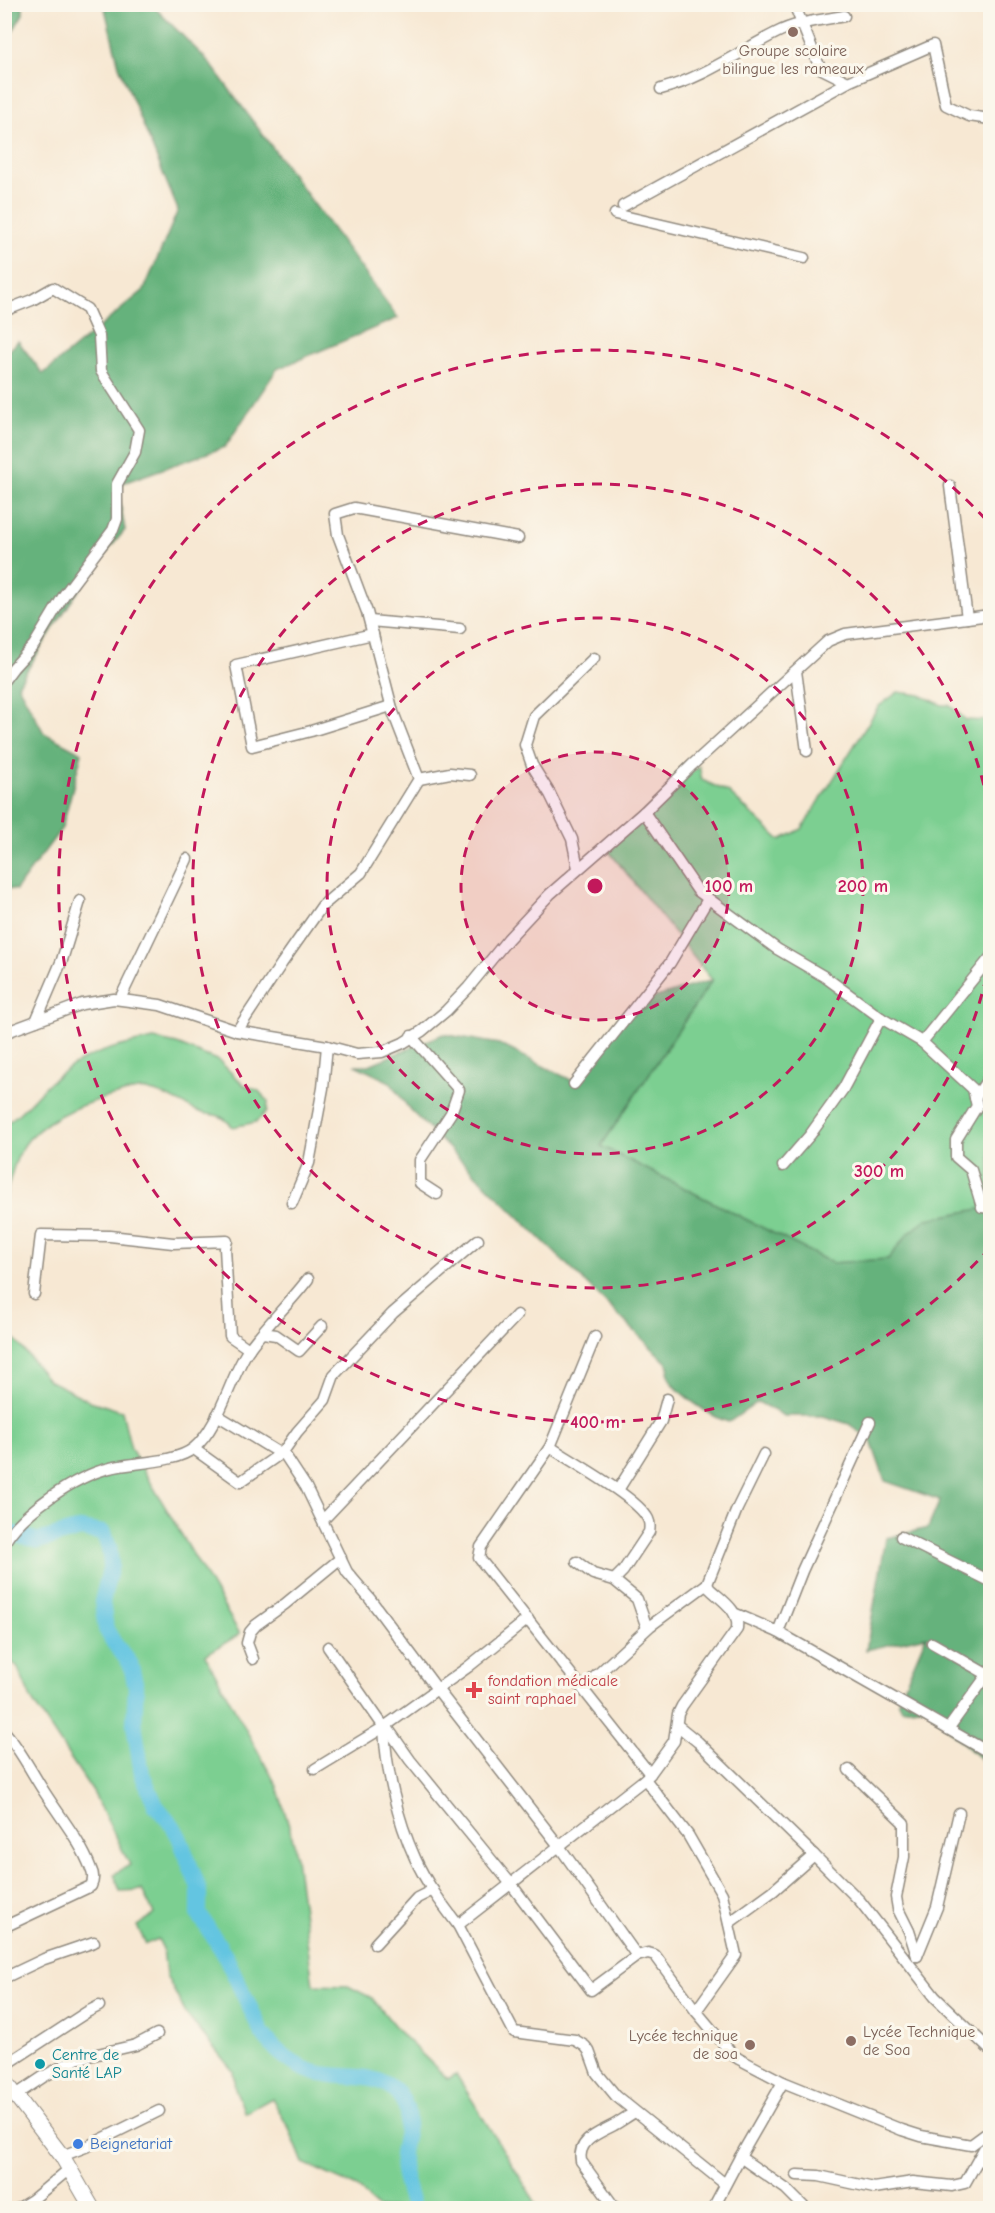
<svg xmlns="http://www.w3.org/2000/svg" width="995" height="2213" font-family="'Comic Neue',sans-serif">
  <rect width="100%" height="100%" fill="#fbf7ec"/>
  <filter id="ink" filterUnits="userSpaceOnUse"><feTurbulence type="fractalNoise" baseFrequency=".0167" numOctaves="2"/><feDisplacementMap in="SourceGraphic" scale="12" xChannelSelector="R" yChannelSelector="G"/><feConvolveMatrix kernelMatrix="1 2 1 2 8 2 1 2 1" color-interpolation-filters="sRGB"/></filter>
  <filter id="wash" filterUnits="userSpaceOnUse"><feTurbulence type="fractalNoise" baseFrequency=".008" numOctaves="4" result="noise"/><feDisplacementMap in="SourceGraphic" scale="24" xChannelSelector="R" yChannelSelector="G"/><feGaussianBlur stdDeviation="1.35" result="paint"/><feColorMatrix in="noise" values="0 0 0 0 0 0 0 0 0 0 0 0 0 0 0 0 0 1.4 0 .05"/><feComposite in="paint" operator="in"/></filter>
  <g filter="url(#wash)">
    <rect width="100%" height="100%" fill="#f7e8d3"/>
    <g fill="#7ccf91" stroke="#547d5e" stroke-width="1.5">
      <polygon points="898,692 920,695 942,705 949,705 966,720 990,721 990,1207 908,1234 888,1259 832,1263 601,1146 712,980 604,845 699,766 702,780 728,792 780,840 802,829 879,706"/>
      <path d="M154,1039L177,1044L219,1061L243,1084L259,1091L268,1101L267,1111L256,1122L233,1127C216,1109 216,1119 197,1111C180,1103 166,1094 146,1090C139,1088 131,1092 124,1093C90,1101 53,1113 29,1139C15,1155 10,1179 5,1199V1124C23,1113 34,1097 49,1083C82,1054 112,1047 154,1039Z"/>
      <polygon points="4,1326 48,1380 90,1401 122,1411 131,1449 240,1634 205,1655 277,1786 294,1843 313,1985 348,1986 372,1998 403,2036 448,2079 456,2074 539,2208 378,2208 357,2187 303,2163 291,2133 272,2098 245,2113 235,2088 233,2071 186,2014 166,1975 163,1949 158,1939 146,1944 137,1926 154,1914 142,1890 120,1891 114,1874 130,1865 93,1792 31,1699 17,1666 5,1658"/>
    </g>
    <g fill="#65b27b" stroke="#486e53" stroke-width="1.5">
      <polygon points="5,4 23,5 23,14 8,39 5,40"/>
      <path d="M104,5H152L210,63L398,318L277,369L225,447L117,485L125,530C84,578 51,631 18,685L44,733L82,753L62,828L16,890L5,888V355L18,341L43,374L144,290L178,210L119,66Z"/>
      <path d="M712,980L601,1146L832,1263L888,1259L908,1234L927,1219L990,1207V1768L948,1729L926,1706L902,1709L898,1701L926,1636L866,1650L886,1538L928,1528L940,1500L885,1481L871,1441L849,1424L823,1416H784L758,1402L729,1422C713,1418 672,1391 668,1374C668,1371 669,1368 669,1365L410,1110L390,1082L355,1065H369L443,1034L499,1044L575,1082L637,1003Z"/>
    </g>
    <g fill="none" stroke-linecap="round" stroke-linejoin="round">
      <path stroke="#63c5e1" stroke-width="16" d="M14,1534L38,1541L80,1529L103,1533L109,1547L111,1565L102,1602L106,1629L114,1643L130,1663L136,1686L134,1724L142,1774L156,1806L173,1826L179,1837L199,1889V1914L225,1955L262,2033C275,2051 294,2067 316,2073C344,2080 386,2069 403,2101C414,2121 401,2140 402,2160C402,2176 409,2193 413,2208"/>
    </g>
  </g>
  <g filter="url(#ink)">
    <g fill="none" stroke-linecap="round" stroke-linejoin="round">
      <defs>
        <g id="minor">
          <polyline points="794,4 820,68 848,82"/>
          <path d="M661,89C703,78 738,52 776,33C797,22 821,20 844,16"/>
          <polyline points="623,206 848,82 933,45 946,105 969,116 990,119"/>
          <polyline points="615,214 804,258"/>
          <polyline points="4,311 32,300 53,288 87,309 99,336 101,371 139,430 135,452 117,484 117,519 113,530 64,595 34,645 13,668 4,680"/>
          <polyline points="950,486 967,618"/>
          <polyline points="370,621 460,629"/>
          <polyline points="373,634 236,665 252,746 311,731 391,706"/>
          <polyline points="796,671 807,751"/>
          <polyline points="419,779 450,773 470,775"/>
          <polyline points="644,812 698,891 777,949 825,977 881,1018 922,1042 973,1089 977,1106 956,1140 956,1157 971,1170 982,1207 990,1208"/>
          <polyline points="578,868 572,839 550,794 532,765 525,745 534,716 594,658"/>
          <polyline points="120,999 187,859"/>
          <polyline points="36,1021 62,960 80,901"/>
          <polyline points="237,1031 282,963 322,906 361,873 419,779 393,712 367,612 338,535 335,514 354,508 518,538"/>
          <polyline points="4,1033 82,1004 114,999 160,1005 237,1031 327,1046 357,1054 382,1052 403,1043 422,1031 446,1011 468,988 508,939 550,894 644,812 692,765 828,641 845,634 990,615"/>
          <polyline points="411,1036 459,1090 451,1113 420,1160 420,1183 437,1194"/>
          <polyline points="922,1042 990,958"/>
          <polyline points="574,1084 670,963 708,899"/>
          <polyline points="975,1098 990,1076"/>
          <polyline points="783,1166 810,1135 843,1089 881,1018"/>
          <polyline points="292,1203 309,1163 323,1088 327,1046"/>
          <polyline points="34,1294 41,1235 110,1236 173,1243 227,1241 225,1248 230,1336 249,1349"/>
          <polyline points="263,1333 276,1335 299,1351 322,1326"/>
          <polyline points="595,1337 550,1447 481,1547 479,1558 650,1774 645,1779 688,1835 722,1894 736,1955 696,2011"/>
          <polyline points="217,1415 279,1453 283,1452 306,1487 347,1572 370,1599 437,1689 559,1846 637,1956 648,1953 655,1955 696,2011 733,2055 739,2059 783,2082 902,2130 921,2136 971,2145 990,2131"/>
          <polyline points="870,1422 802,1571 778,1632 990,1753"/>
          <path d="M550,1447C571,1461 638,1498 648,1519C650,1523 650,1527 649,1532L623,1571L614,1580"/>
          <polyline points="194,1449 240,1482 283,1452 297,1432 325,1400 334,1375 393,1313 478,1240"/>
          <polyline points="618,1490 661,1421 667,1399"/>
          <polyline points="323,1520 517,1315"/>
          <polyline points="901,1537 990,1581"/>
          <path d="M4,1543C22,1512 76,1476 110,1468C133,1462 176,1463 194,1448C220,1427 230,1376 249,1349C267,1324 290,1303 308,1279"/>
          <polyline points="577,1562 593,1574 614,1580 637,1599 647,1628"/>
          <polyline points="736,1614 778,1632"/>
          <path d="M528,1619L468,1667L384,1727C386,1770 397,1819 415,1858C426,1883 442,1904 458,1925L645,1779"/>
          <polyline points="932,1643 990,1676"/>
          <polyline points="253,1659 247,1643 250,1632 256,1625 285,1604 341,1558"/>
          <polyline points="583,1688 650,1626 707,1584 737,1509 764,1454"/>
          <polyline points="677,1725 698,1742 814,1855 773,1891 729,1923"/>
          <polyline points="386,1726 410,1760 511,1884 591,1990 637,1956"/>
          <polyline points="948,1729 990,1671"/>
          <path d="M4,1731C21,1750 31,1772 45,1793C61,1818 81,1842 91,1869C94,1875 94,1880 91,1886L4,1927"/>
          <polyline points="315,1769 384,1727 328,1647"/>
          <polyline points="849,1770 904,1823 904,1857 896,1897 898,1909 909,1931 917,1956"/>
          <path d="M650,1774L674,1741L678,1714L682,1706L737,1629C740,1610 721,1600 709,1588L707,1584"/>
          <polyline points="814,1855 860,1901 935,1997 990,2050"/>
          <polyline points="458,1925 514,2032 575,2040 585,2046 589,2051 597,2073 616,2096 725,2184"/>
          <polyline points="375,1944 417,1898 433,1890"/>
          <polyline points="917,1956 937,1907 959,1813"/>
          <polyline points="4,1978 44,1959 94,1942"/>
          <polyline points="4,2066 87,2012 99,2006"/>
          <polyline points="16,2095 43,2077 76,2059 136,2045 157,2034"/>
          <polyline points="62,2156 88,2146 159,2111"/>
          <polyline points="740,2157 786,2189 805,2208"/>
          <polyline points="797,2175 819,2176 874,2188 913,2182 952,2186 965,2183 984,2149"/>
          <polyline points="19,2208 32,2200 68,2170"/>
          <path d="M615,2208L581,2161C577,2140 599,2133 614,2125C621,2121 628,2116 635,2112"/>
          <polyline points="713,2208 740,2157 783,2082"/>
        </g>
        <polyline id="secondary" points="4,2080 62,2156 92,2208"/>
      </defs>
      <use href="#minor" stroke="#918a7f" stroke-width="13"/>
      <use href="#secondary" stroke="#918a7f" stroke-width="17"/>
      <use href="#minor" stroke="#fff" stroke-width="10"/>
      <use href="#secondary" stroke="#fff" stroke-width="15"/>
    </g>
  </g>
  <circle cx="595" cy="886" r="134" fill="#c2185b" fill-opacity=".12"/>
  <g fill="none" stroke="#c2185b" stroke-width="3" stroke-dasharray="10 8">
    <circle cx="595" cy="886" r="134"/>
    <circle cx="595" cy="886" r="268"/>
    <path d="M990 959A402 402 0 1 1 990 813"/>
    <path d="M990 1248A536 536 0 1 1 990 524"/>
  </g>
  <g fill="#8d6e63" stroke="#fbf7ec" stroke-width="2">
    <circle cx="793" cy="32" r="6"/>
    <circle cx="851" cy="2041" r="6"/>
    <circle cx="750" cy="2045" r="6"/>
  </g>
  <path fill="#e0444e" stroke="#fbf7ec" stroke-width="2" d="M471 1681h6v6h6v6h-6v6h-6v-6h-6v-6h6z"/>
  <circle fill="#0f9aa8" stroke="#fbf7ec" stroke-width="2" cx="40" cy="2064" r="6"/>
  <circle fill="#3f7fe0" stroke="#fbf7ec" stroke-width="2" cx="78" cy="2144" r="6"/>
  <g text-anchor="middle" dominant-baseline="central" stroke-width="6" stroke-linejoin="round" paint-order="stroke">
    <g font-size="16" fill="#785e54" stroke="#fbf7ec">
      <text x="793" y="51">Groupe scolaire<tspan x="793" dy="18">bilingue les rameaux</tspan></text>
      <text x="863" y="2032" text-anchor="start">Lycée Technique<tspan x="863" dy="18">de Soa</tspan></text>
      <text x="738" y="2036" text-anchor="end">Lycée technique<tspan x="738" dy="18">de soa</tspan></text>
    </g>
    <g font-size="16" fill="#be3a42" stroke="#fbf7ec" text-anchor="start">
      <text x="488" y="1681">fondation médicale<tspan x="488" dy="18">saint raphael</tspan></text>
    </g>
    <g font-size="16" fill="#0d838f" stroke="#fbf7ec" text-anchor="start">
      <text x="52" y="2055">Centre de<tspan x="52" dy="18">Santé LAP</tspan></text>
    </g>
    <g font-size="16" fill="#366cbe" stroke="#fbf7ec" text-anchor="start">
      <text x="90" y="2144">Beignetariat</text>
    </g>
  </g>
  <circle cx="595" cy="886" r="9" fill="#c2185b" stroke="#fbf7ec" stroke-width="3"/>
  <g font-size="18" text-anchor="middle" font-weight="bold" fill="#c2185b" stroke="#fbf7ec" stroke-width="6" stroke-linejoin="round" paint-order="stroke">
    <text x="729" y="892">100 m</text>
    <text x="863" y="892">200 m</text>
    <text x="879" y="1177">300 m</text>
    <text x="595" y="1428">400 m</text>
  </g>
  <rect width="995" height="2213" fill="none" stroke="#fbf7ec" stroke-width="24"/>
</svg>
